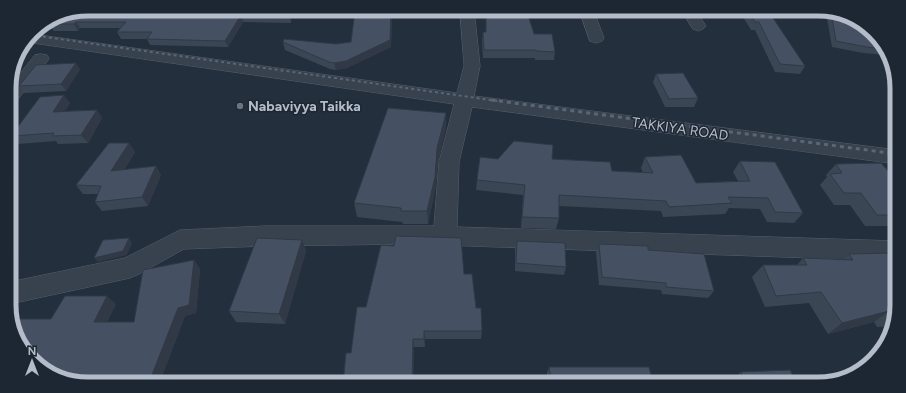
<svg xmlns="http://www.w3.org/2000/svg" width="906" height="393" font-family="Figtree,sans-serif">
  <rect width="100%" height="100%" fill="#242f3e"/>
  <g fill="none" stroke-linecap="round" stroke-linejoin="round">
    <defs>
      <g id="minor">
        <polygon points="460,9 474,9 480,66 474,96 897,150 897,164 472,107 459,162 457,227 897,241 897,261 412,244 266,246 184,249 139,274 130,278 10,304 10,282 125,258 180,230 266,226 434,226 439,162 454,104 26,42 32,34 457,93 464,66"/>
        <polygon points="579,9 593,9 604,38 602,41 596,43 590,41"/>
        <polygon points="681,9 695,9 706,26 703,29 698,31 693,29"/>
        <polygon points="41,54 47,55 49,59 15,103 9,105 9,87 35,55"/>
      </g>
    </defs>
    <use href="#minor" stroke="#565f6c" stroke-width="1"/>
    <use href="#minor" fill="#38414e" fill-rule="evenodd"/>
    <polyline stroke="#5a6575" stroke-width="2" stroke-dasharray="3 3" stroke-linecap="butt" points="31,35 498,101"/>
    <polyline stroke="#5a6575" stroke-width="3" stroke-dasharray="4 4" stroke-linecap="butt" points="491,100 897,154"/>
  </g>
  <g fill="#3b4654">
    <polygon points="88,9 291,9 291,23 243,22 228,47 150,45 147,39 121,39 117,32 120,28 80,28 78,31 54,31 51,27 37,28 58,15"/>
    <polygon points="333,9 392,9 391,47 347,68 336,70 330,69 285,50 283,42 336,44 351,42 354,18 334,17 333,10"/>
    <polygon points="490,9 526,9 534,34 555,52 554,60 535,60 535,58 483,58 482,41 483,32 486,32 486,13 491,13"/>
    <polygon points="741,9 767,9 805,66 800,74 775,72 755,30 751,30 740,12"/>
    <polygon points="831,12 880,40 887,55 863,53 832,47 827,18"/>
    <polygon points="80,69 66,91 24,93 19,86"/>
    <polygon points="656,74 698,98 694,107 665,107 653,82"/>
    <polygon points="70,103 65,111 97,110 102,118 88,143 58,144 56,141 18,144 11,136"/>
    <polygon points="446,113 446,127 438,162 435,191 428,224 403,224 402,222 357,217 354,203"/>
    <polygon points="129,143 135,152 124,170 156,166 161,175 148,206 102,211 95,202 98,194 83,194 76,185"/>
    <polygon points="645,157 696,183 738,181 733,172 740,161 803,213 794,223 767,222 760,209 729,208 725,214 663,217 661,211 559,206 559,218 556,229 521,228 523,195 476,190 477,180 498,159 552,159 612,171 643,173 641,168"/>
    <polygon points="836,164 897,181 897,226 865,226 850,205 834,205 820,185 827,177 826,175"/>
    <polygon points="302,240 306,251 285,324 236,322 229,311"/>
    <polygon points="517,241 566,267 564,275 515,271 515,249"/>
    <polygon points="599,244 648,250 714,291 708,298 662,294 661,290 599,285 596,252"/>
    <polygon points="394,246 464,274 476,308 482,331 481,339 425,339 425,347 414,347 413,384 343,384 351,353 366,307"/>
    <polygon points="849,254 897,305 893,326 877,327 874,322 828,334 809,303 765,307 752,277 763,265 797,265 803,258 844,259"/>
    <polygon points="194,260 200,269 196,313 185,316 159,384 88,384 58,378 116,304 107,322 134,322"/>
    <polygon points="549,367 653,384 547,384 546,376"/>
    <polygon points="741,372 797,384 736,384 734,378"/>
  </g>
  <g fill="#303945">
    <polygon points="290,9 291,9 291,23 290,16"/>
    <polygon points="391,9 392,9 391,47 347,68 336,70 334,63"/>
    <polygon points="241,15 243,22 228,47 225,41"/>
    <polygon points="76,22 80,28 78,31 74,24"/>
    <polygon points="17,56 21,62 17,71 19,73 9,84"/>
    <polygon points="76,63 80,69 66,91 61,84"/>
    <polygon points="64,95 70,103 59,120 53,112"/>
    <polygon points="97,110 102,118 88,143 81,135"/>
    <polygon points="446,113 446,127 438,162 435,191 428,224 427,211 437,148"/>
    <polygon points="129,143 135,152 118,180 111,171"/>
    <polygon points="156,166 161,175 148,206 142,197"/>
    <polygon points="129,238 132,243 127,255 98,262 94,258"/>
    <polygon points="10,239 13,242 10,249"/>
    <polygon points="302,240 306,251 285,324 279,314"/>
    <polygon points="194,260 200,269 196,313 185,316 159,384 154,384 150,380"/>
    <polygon points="107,296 116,304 103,330 94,322"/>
    <polygon points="889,311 874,322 828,334 842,323"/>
    <polygon points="424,331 425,339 425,347 424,339"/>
    <polygon points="413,339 414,347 413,384 412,384"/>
  </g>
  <g fill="#455162" stroke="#303945">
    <polygon points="88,9 290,9 290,16 241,15 225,41 147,39 152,32 117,32 126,22 76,22 74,24 50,24 53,21 48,21 58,15"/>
    <polygon points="333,9 391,9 390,40 346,61 334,63 329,62 283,42 284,39 336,44 351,42 355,11 333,10"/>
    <polygon points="492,9 526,9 534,34 552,34 555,52 536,51 536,50 484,50 483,32 486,32 486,13 493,13"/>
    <polygon points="747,9 767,9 805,66 780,64 759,22 755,22"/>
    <polygon points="831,12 848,15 880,40 884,49 867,47 836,41"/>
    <polygon points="76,63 61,84 19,86 36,65"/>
    <polygon points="683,73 698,98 669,99 656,74"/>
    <polygon points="64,95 53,112 97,110 81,135 52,136 54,133 11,136 40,97"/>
    <polygon points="388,108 446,113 437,148 435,177 427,211 401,211 401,208 354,203"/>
    <polygon points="514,141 553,145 552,159 610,162 612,171 653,173 645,157 681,155 696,183 750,181 740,161 775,162 803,213 775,212 768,198 728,197 732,203 669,207 666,201 559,195 559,218 522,217 525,185 477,180 480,157 498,159"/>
    <polygon points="109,143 129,143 111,171 156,166 142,197 95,202 101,186 76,185"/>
    <polygon points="881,163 897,181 897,215 877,215 861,193 844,193 830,174 842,173 836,164"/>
    <polygon points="396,236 461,238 464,274 472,274 476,308 481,308 482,331 424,331 424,339 413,339 412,384 343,384 346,353 351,353 357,307 366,307 381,245 394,246"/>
    <polygon points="129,238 123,251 94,258 103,240"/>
    <polygon points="257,238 302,240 279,314 229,311"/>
    <polygon points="517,241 565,243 566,267 516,263"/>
    <polygon points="599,244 648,246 648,250 704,254 714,291 666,287 666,283 602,277"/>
    <polygon points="897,253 897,305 895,316 893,316 889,311 842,323 821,292 776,296 763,265 807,265 803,258 853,260 849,254"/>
    <polygon points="194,260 189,305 178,308 150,380 71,381 58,378 26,353 10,320 10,319 51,319 65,296 107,296 94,322 134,322 143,270"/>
    <polygon points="549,367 649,367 653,384 552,384"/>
    <polygon points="790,370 797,384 746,384 741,372"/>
  </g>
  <circle fill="#6b7280" stroke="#1d2633" stroke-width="1.5" cx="240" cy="106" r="4"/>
  <g text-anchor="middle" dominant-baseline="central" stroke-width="3" stroke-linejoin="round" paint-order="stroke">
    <g font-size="14" font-weight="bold" fill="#b4bcc9" stroke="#1d2633" text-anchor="start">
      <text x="248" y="106">Nabaviyya Taikka</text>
    </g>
    <g font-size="14" fill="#b4bcc9" stroke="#1d2633">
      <text transform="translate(680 129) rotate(8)">TAKKIYA ROAD</text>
    </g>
  </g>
  <path d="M0 0H906V393H0ZM88 16H818A72 72 0 0 1 890 88V305A72 72 0 0 1 818 377H88A72 72 0 0 1 16 305V88A72 72 0 0 1 88 16Z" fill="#1d2633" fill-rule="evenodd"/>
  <path fill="none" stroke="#b4bcc9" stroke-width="5" d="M88 16H818A72 72 0 0 1 890 88V305A72 72 0 0 1 818 377H88A72 72 0 0 1 16 305V88A72 72 0 0 1 88 16Z"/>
  <g transform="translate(32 361)" stroke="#1d2633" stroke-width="3" paint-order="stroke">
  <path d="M0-3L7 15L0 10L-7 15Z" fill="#b4bcc9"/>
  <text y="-6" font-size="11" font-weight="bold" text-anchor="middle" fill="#b4bcc9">N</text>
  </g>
</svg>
